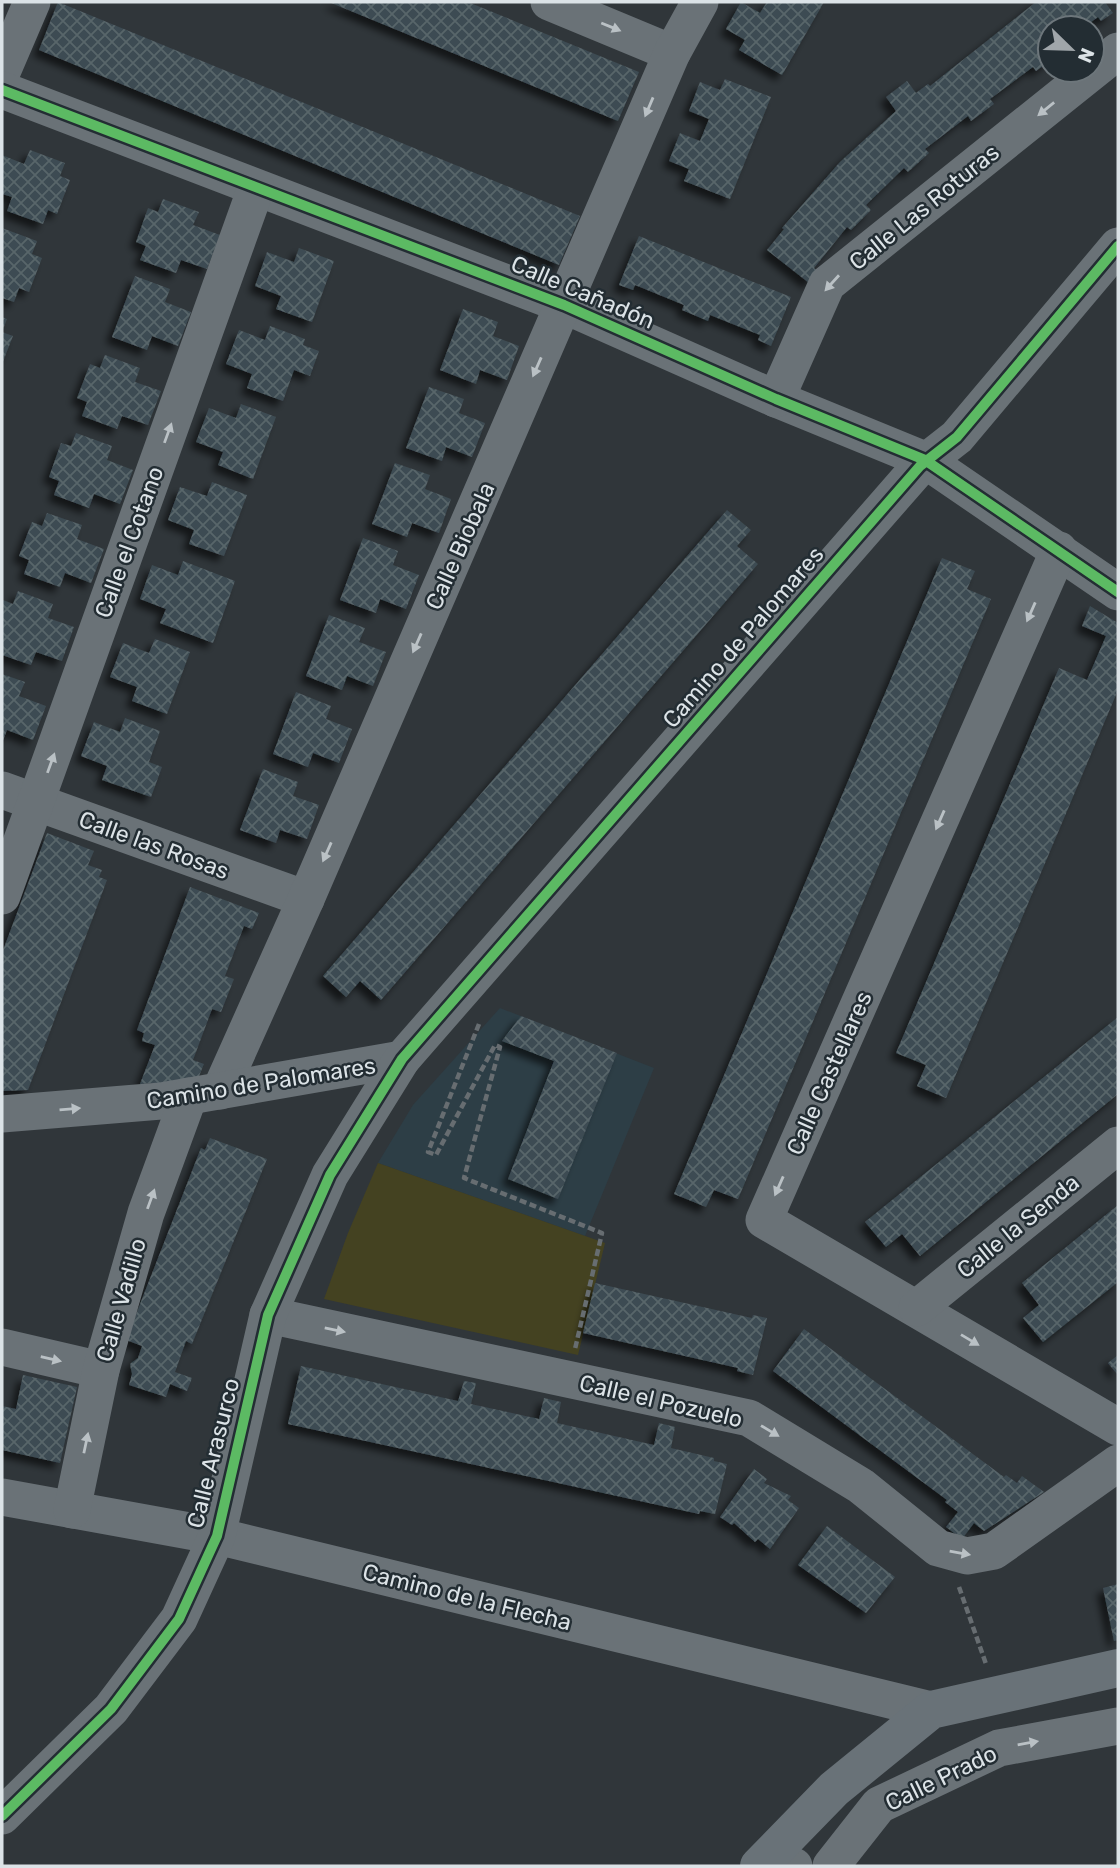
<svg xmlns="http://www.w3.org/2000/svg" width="1120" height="1868" font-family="Rubik,sans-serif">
  <defs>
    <pattern id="building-cross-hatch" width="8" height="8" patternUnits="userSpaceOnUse" patternTransform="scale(1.75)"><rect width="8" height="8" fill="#3d4b52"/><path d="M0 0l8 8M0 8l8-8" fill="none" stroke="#58656b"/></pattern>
    <filter id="shadow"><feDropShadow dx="-6" dy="6" stdDeviation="3.5" flood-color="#0009"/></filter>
  </defs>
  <rect width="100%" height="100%" fill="#30363a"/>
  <polygon fill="#2d3e46" points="500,1008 654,1068 585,1236 378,1163 413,1105"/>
  <polygon fill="#444221" points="378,1163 605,1243 578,1355 324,1299 348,1233"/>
  <g fill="url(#building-cross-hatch)" filter="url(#shadow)">
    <polygon points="58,2 580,216 559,265 39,50"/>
    <polygon points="329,2 468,2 639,72 618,121"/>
    <polygon points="741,2 760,13 767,2 824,2 782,75 739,50 745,40 726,29"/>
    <polygon points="1036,2 1105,2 1113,13 1101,21 1098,17 1083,28 1050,28 1050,61 1036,71 1033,67 990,99 994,104 971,121 968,116 925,149 929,153 908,172 904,168 866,205 871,210 851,230 847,227 814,268 818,272 809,283 767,250 784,229 782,228 840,162 896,111 886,97 907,81 916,93 928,84 930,86"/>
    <polygon points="725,79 771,97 730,199 684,181 689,169 669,161 680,133 700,141 709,119 689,111 700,82 720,90"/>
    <polygon points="30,150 65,163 60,176 70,180 57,214 48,210 43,224 7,211 12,197 2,194 2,155 24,164"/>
    <polygon points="163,199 199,212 193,225 220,235 207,269 181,260 176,273 140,260 146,246 136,242 148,208 158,212"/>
    <polygon points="2,228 37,241 32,254 42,258 29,292 19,288 14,302 2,298"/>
    <polygon points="639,236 791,297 771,346 758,340 760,335 710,315 708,321 682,310 684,305 635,285 633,290 619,285"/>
    <polygon points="299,248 334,261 312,322 276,309 281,296 255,286 267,252 294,262"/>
    <polygon points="135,276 170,289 165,302 191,312 178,346 152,336 147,350 112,337"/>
    <polygon points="463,309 498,322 493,336 519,346 507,380 480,370 476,384 440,370"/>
    <polygon points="2,317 7,319 2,332 13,336 2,364"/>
    <polygon points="270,326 305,339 303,345 319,351 310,376 294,370 283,401 247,388 252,374 226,364 239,330 265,340"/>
    <polygon points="105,355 140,368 135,382 161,391 148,425 122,416 117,429 82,416 87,402 77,398 90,364 100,368"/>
    <polygon points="429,387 464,399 459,413 485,423 472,457 446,447 442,461 406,448"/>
    <polygon points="241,404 276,417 253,479 218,465 223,452 196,442 209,408 236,418"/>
    <polygon points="76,433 112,446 107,460 133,470 120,504 94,494 89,508 54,495 59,481 49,477 61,443 71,446"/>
    <polygon points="395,463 430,475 425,489 451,499 439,533 412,523 407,537 372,524"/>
    <polygon points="212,482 247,495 224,556 189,544 194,530 168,520 180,487 207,496"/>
    <polygon points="727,510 751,530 737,546 758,564 381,1000 360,981 346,997 323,976"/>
    <polygon points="47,513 82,525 77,539 104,549 91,583 65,573 60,587 24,574 29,560 19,556 32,522 42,526"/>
    <polygon points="363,538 398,551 393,565 419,575 406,609 380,599 376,613 340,600"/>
    <polygon points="942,558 975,571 967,589 991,599 738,1199 714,1190 706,1207 674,1194"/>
    <polygon points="183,561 235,581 213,643 160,623 166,609 140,599 152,565 178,575"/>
    <polygon points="18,591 53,604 48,618 74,627 62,661 36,652 31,665 2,655 2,603 3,600 13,604"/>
    <polygon points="1090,606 1118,623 1118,690 946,1098 917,1086 926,1065 896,1053 1059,668 1087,680 1106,636 1082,626"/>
    <polygon points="329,615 365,628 359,642 386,652 373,686 347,676 342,690 306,676"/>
    <polygon points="155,639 190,652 167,714 132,701 137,687 110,677 123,643 149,653"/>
    <polygon points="2,674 25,682 19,696 46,706 33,740 7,730 2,743"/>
    <polygon points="296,692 331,706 326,719 352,729 339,763 313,753 308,767 273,754"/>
    <polygon points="125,718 160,731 149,762 162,767 151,797 102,780 107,766 81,756 94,722 120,732"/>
    <polygon points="263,769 298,782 293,796 319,805 307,839 280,830 276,843 240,830"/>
    <polygon points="47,833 94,851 88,865 102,870 99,877 107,880 28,1090 2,1091 2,953"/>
    <polygon points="190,887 259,913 252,929 244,926 225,976 234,979 221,1012 212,1009 193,1060 204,1064 197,1081 140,1084 155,1045 142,1041 144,1033 137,1030"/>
    <polygon points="521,1016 617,1053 558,1199 508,1179 554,1061 502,1041"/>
    <polygon points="1118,1017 1118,1094 920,1256 902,1234 886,1247 865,1222"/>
    <polygon points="210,1138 267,1159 192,1344 186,1341 175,1372 192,1378 187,1391 170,1384 166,1397 129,1385 132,1374 130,1364 138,1358 142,1346 126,1340 201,1148 205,1150"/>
    <polygon points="1118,1205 1118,1282 1043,1342 1023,1318 1039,1305 1022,1283"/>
    <polygon points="595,1283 752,1318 753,1315 767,1318 753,1375 737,1371 738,1368 583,1333"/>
    <polygon points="804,1329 1004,1477 1006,1475 1017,1483 1022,1476 1044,1492 984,1531 974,1523 962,1539 946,1527 958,1512 945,1502 947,1500 773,1371"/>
    <polygon points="1118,1355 1118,1375 1108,1363"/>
    <polygon points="301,1366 458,1401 464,1381 476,1383 471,1404 539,1419 544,1398 561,1402 557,1423 654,1445 659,1423 675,1427 671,1448 714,1458 714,1461 727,1464 715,1514 700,1511 699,1514 288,1424"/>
    <polygon points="23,1375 77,1387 60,1463 2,1450 2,1406 16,1409"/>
    <polygon points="754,1469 767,1479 764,1483 791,1496 788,1500 799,1508 770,1549 758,1539 755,1542 734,1523 732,1525 720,1517"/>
    <polygon points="827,1526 895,1577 866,1613 798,1565"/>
    <polygon points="1118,1584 1118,1640 1114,1641 1103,1588"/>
  </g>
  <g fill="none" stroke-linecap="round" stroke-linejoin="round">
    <g stroke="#676d71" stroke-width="4.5" stroke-dasharray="7 3.5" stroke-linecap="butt">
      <polyline points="479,1024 428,1152 436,1155 495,1045 500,1047 464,1178 602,1233 575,1349"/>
      <polyline points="959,1587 986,1664"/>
    </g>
    <g stroke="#6a7277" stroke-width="37">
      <polyline points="549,2 672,53"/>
      <polyline points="2,72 32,2"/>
      <polyline points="2,90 564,305 776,399 925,460 1118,592"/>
      <polyline points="776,399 827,284 1118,51"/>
      <polyline points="1059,550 764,1220 1118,1427"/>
      <polyline points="2,790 306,899"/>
      <polyline points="2,896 256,188"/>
      <polyline points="220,1091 306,899 672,53 700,2"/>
      <polyline points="2,1114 161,1101 402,1059"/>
      <polyline points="917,1308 1118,1145"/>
      <polyline points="268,1315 749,1418 861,1486 938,1548 967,1556 994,1551 1118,1463"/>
      <polyline points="2,1347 101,1370"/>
      <polyline points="2,1497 217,1536 931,1710"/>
      <polyline points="72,1510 101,1370 146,1213 189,1096"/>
      <polyline points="2,1816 111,1709 179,1619 217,1536 268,1315 330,1175 402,1059 920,466 957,437 1118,246"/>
      <polyline points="759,1866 794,1866"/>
      <polyline points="831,1866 879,1805 999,1748 1118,1726"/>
    </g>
    <polyline stroke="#697278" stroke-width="38" points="759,1866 834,1789 931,1710 1118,1668"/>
    <defs>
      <g id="cycleway">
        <polyline points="2,90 564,305 776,399 925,460 1118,592"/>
        <polyline points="2,1816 111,1709 179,1619 217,1536 268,1315 330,1175 402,1059 920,466 957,437 1118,246"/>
      </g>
    </defs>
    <use href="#cycleway" stroke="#232d33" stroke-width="15"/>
    <use href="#cycleway" stroke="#5cba63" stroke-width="10"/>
  </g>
  <defs><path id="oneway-solid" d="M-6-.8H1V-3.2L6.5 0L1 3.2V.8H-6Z" transform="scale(1.75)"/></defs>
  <g fill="#bac1c5">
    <use href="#oneway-solid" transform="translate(611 27) rotate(22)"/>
    <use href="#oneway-solid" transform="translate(649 107) rotate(113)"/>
    <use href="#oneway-solid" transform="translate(1046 109) rotate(141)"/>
    <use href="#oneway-solid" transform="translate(832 283) rotate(132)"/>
    <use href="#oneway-solid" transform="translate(537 367) rotate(114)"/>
    <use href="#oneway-solid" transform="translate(168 433) rotate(-70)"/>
    <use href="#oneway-solid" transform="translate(1031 612) rotate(114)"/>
    <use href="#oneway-solid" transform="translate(417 643) rotate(114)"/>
    <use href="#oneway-solid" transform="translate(51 763) rotate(-70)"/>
    <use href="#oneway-solid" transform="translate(940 820) rotate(114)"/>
    <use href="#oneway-solid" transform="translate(327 852) rotate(114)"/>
    <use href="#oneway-solid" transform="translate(70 1109) rotate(-5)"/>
    <use href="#oneway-solid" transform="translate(779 1186) rotate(114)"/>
    <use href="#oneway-solid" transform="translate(151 1199) rotate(-70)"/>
    <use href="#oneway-solid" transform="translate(335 1330) rotate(12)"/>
    <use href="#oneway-solid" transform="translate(970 1340) rotate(31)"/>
    <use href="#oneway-solid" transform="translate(51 1359) rotate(13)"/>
    <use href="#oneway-solid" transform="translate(770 1431) rotate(31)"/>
    <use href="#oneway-solid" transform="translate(86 1443) rotate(-78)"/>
    <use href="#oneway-solid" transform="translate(960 1553) rotate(10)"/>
    <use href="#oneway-solid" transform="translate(1028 1743) rotate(-10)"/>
  </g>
  <g text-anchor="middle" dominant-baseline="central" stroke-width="5" stroke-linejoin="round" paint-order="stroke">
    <g font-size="23" fill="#dce3e7" stroke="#232d33">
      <text transform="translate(924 207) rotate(-39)">Calle Las Roturas</text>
      <text transform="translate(583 292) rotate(23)">Calle Cañadón</text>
      <text transform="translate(129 542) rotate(-70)">Calle el Cotano</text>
      <text transform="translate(460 546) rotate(-66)">Calle Biobala</text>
      <text transform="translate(743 637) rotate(-49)">Camino de Palomares</text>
      <text transform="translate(154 845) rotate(20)">Calle las Rosas</text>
      <text transform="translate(829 1073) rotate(-66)">Calle Castellares</text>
      <text transform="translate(261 1083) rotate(-9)">Camino de Palomares</text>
      <text transform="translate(1018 1226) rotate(-39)">Calle la Senda</text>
      <text transform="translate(121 1300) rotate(-74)">Calle Vadillo</text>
      <text transform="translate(661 1401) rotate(13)">Calle el Pozuelo</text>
      <text transform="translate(213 1453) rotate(-76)">Calle Arasurco</text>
      <text transform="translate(467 1597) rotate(14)">Camino de la Flecha</text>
      <text transform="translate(941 1778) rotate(-26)">Calle Prado</text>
    </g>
  </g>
  <rect width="1120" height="1868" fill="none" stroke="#dce3e7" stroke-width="7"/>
  <g transform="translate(1071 49) rotate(113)"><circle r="33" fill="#232d33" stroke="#6d767b" stroke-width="2"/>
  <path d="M0-5L12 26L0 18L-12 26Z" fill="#a0a6aa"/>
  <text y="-10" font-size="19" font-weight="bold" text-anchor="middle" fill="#dce3e7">N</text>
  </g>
</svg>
